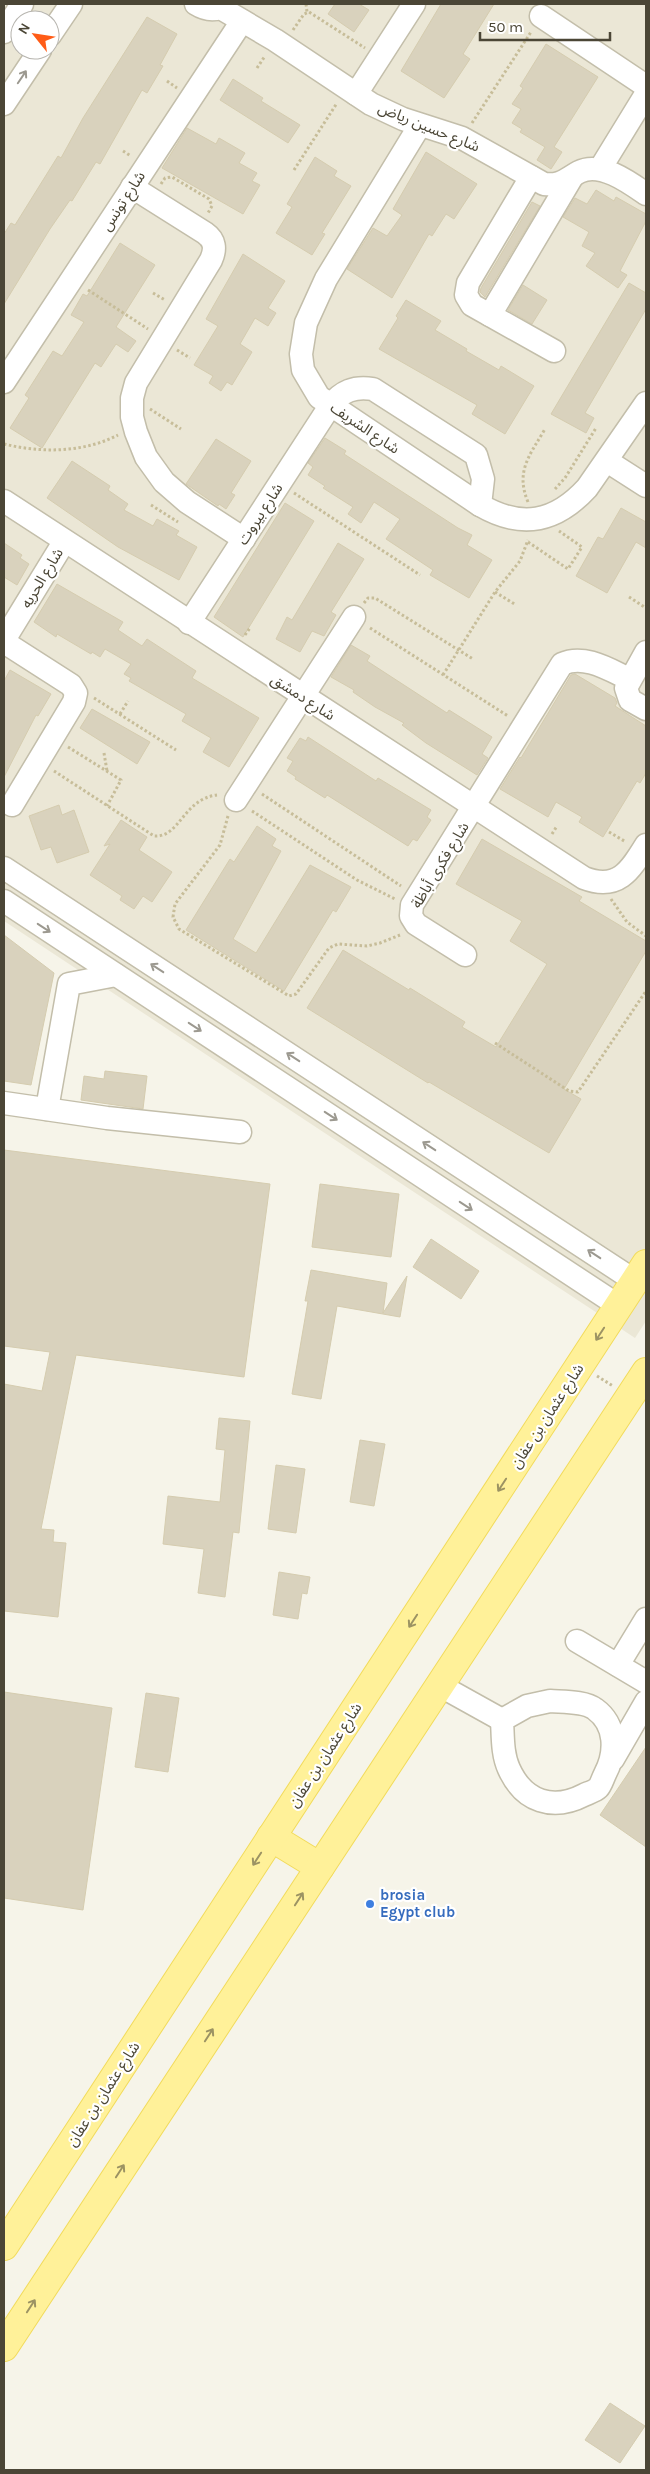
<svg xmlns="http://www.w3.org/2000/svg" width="650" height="2474" font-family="Karla,'Noto Sans Arabic',sans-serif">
  <rect width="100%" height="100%" fill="#f6f4e9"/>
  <path fill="#ebe7d6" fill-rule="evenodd" d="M4,4H646V1321L635,1338L4,921ZM20,20H50V50H20Z"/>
  <g fill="#d9d2bd" stroke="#d5ccaf">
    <polygon points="335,4 359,4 369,10 354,32 328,14"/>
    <polygon points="441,4 494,4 463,54 470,59 444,98 401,71"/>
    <polygon points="147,17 177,34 160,65 163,66 147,93 142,90 100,164 96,162 72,201 70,200 50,229 4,304 4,234 11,223 15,225 58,156 61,158 83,118"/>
    <polygon points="546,44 598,77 554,147 562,152 551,169 537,160 545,147 520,132 522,129 512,123 521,109 512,104 523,88 520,86"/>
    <polygon points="233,79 263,98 261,101 300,125 288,143 220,100"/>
    <polygon points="187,128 216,144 219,138 245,153 239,163 257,173 252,181 260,185 243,214 162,168"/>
    <polygon points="426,152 477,184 454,219 446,214 432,236 429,234 392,298 347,269 373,228 387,236 402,215 393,209"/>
    <polygon points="315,157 337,171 334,176 351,186 322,233 325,234 312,255 276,233 292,207 287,204"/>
    <polygon points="596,190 614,201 616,197 646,214 646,221 620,271 627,275 618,288 586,266 595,253 582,246 589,232 563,217 575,198 587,204"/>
    <polygon points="532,202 540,206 485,297 480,292 481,288"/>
    <polygon points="120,243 155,265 116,327 136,341 128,352 116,344 101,367 95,363 42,448 10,428 29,398 25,395 53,351 62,356 84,322 71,315 83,294 87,296"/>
    <polygon points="243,254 285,281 268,308 276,313 268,326 255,318 240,344 252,352 232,385 227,382 221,391 209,383 213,376 194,365 218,326 206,319"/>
    <polygon points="629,283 646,293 646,309 585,413 594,418 586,433 551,414"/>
    <polygon points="523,285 547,300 532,324 508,310"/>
    <polygon points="406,300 441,321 435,330 467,349 466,351 499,370 501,366 534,386 505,434 472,414 477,405 379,349 398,318 396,316"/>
    <polygon points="325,438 346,451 344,454 458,528 472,535 467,545 492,560 469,598 430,575 433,570 386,539 400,519 374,502 361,523 348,514 353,507 323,488 325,486 308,475 313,467 308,463"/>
    <polygon points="216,439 251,461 231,493 235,495 226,509 219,504 218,506 186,484"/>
    <polygon points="72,461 110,486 108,490 128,504 124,510 153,526 157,519 179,531 176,535 197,547 179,580 118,547 47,498"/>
    <polygon points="285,503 314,521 243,637 214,617"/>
    <polygon points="621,508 646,522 646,548 636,542 607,593 576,576 598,537 603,539"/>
    <polygon points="4,543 22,555 20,558 29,564 17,585 4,577"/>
    <polygon points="338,543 364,559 331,612 336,615 324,636 312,631 300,652 276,639 287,617 292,620"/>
    <polygon points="57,584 123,622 118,630 142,646 147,639 196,671 192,678 259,718 229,767 203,752 211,738 182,721 186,714 129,681 131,678 124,674 131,664 105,649 100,657 92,652 91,654 57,634 56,637 34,622"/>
    <polygon points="351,645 370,656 367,661 447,713 449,710 492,737 482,754 488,758 477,775 426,743 402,725 404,723 375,707 353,692 354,690 331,677"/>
    <polygon points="10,670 51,694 38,716 36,715 4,777 4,681"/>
    <polygon points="575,674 615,698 617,703 615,706 646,726 646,773 640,783 637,781 603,837 579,822 582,817 556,802 548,817 500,789 520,757 521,758 571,675"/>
    <polygon points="92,709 150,742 137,764 80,728"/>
    <polygon points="308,737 376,781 378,778 431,810 427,817 431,820 417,841 413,839 408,846 327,795 325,798 295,779 296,777 287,771 293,761 287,758 300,738 306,741"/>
    <polygon points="59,805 62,815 74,810 89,852 57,863 51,847 41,850 29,816"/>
    <polygon points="121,820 147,837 139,850 172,872 152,902 143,896 134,909 120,900 122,896 90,875 110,844 104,846"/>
    <polygon points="257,826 276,839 272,846 281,851 233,939 256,953 310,865 351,887 336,912 333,910 284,991 186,930 230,859 234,862"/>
    <polygon points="482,839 582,897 579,901 646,941 646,951 564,1089 581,1099 549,1153 429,1082 428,1083 307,1008 343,950 409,990 410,988 465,1022 462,1027 496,1047 547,964 510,941 522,921 456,884"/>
    <polygon points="4,935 54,973 31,1085 4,1081"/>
    <polygon points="105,1071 147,1076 143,1109 81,1100 84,1076 104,1079"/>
    <polygon points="4,1150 270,1184 244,1377 76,1355 41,1529 54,1530 53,1542 66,1543 58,1617 4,1611 4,1384 42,1391 50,1352 4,1346"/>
    <polygon points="320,1184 399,1194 391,1257 312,1247"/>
    <polygon points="431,1239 479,1271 461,1299 413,1267"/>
    <polygon points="311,1270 387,1283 383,1313 407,1276 400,1317 337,1306 321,1399 292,1394 308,1301 305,1301"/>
    <polygon points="219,1418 250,1421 239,1533 233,1532 225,1597 198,1593 204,1549 163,1544 168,1496 220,1502 225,1450 216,1449"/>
    <polygon points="360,1440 385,1444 374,1506 350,1502"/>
    <polygon points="276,1465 305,1469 296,1533 268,1529"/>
    <polygon points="279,1572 310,1577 307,1594 302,1593 298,1619 273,1615"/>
    <polygon points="4,1692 112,1708 83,1910 4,1898"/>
    <polygon points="146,1693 179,1698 168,1772 135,1767"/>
    <polygon points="646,1747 646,1847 600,1815"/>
    <polygon points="610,2403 645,2426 620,2463 585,2440"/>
  </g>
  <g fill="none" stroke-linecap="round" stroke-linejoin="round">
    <defs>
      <g id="minor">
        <path d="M196,4C204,9 211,11 220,8L224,10L275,40L371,104L403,119L462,138L544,184C561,186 566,179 579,172C600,161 629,182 646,194"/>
        <polyline points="541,16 646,86"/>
        <polyline points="4,32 22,4"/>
        <polyline points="50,35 71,4"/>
        <polyline points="356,94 414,4"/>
        <polyline points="4,104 40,50"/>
        <path d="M420,125L326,279L306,323L301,354L303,370L319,397L480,505C521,529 555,523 587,488L646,403"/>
        <polyline points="600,169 646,94"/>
        <polyline points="531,177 468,283 466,295 472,305 554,351"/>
        <path d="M132,187L205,233C215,240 216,249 211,260L136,383L132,398V417L136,432L146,457L164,482L187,502L244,539"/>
        <polyline points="490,315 572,177"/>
        <polyline points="4,382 242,21"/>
        <polyline points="607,461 646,486"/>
        <path d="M4,501L584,878C618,891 630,871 646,845"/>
        <path d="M189,623L330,406C342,391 354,386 373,389L476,455L483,479L480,505"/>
        <polyline points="5,639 7,644 71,685 76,693 74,702 12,805"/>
        <polyline points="4,640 64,542"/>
        <polyline points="646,652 626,688 630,700 646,709"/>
        <polyline points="236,800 354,617"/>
        <polyline points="4,868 635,1281"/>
        <polyline points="4,901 619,1306"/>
        <path d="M465,955L416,924L411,916L412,905L562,664C584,654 608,669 629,679"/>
        <polyline points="4,1103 107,1118 240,1132"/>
        <polyline points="47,1109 69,984 116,975"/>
        <polyline points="577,1641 646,1682"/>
        <polyline points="618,1665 646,1619"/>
        <polyline points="439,1685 502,1720"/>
        <path d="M550,1701C563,1702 585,1701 595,1709C617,1725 616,1753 605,1774C603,1778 601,1785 598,1788C595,1791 588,1793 584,1795C553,1811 524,1802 509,1769C502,1754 503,1736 502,1720L527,1706Z"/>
        <polyline points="613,1759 646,1702"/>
      </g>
      <g id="major">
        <polyline points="271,1837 320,1867"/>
        <polyline points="4,2246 646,1264"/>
        <polyline points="4,2347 646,1372"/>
      </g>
    </defs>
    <use href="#minor" stroke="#c3beaa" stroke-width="25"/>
    <use href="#major" stroke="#f2db5b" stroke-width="30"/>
    <g stroke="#c7bd99" stroke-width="3" stroke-dasharray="2.5 2.5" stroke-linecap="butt">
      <polyline points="306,4 307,12"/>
      <polyline points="293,30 304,14 309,12 365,48"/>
      <polyline points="257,68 265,56"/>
      <polyline points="167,81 177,88"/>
      <polyline points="472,123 531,32"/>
      <polyline points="123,151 131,156"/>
      <polyline points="294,170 337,103"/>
      <polyline points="161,184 165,178 172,177 209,199 212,206 208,213"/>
      <polyline points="88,290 148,329"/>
      <polyline points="153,293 165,300"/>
      <polyline points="177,350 190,358"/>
      <polyline points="150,409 181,429"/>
      <path d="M4,444C41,453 83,453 118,435"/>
      <polyline points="555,489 565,478 596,428"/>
      <polyline points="294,493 420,575"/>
      <path d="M528,502C515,471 530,455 545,429"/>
      <polyline points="151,505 178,522"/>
      <polyline points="528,542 568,569 582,547 559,531"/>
      <polyline points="495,592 516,605"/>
      <polyline points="629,597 646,608"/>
      <polyline points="364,603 368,598 375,598 473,659"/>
      <polyline points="370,628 508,716"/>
      <polyline points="245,635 250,628"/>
      <polyline points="443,675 495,592 520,561 528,540"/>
      <polyline points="94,698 176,750"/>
      <polyline points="120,714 128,701"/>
      <polyline points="68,747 121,780 107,806"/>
      <polyline points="104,753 107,771"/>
      <path d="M54,771L154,836C180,838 183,799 217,795"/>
      <polyline points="262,794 401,886"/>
      <polyline points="252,811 357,880 395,899"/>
      <polyline points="228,816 220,845 175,904 173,917 179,929 289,996 296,994 329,948 338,944 367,946 380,943 400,935"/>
      <polyline points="609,832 626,842"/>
      <polyline points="552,834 557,826"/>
      <polyline points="611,899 627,922 646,936"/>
      <polyline points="495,1043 569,1091 578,1092 646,991"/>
      <polyline points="597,1376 613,1386"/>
    </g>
    <use href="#minor" stroke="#fff" stroke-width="22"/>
    <use href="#major" stroke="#fff199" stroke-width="28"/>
  </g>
  <defs><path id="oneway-shaft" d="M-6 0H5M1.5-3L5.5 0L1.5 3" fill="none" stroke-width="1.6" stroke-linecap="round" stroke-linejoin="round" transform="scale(1.25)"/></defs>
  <g stroke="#9c9990">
    <use href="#oneway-shaft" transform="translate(22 77) rotate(-56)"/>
    <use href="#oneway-shaft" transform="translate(44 928) rotate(33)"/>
    <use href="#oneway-shaft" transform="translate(157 968) rotate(-147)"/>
    <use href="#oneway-shaft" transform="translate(195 1027) rotate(33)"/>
    <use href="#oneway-shaft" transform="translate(293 1057) rotate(-147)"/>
    <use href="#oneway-shaft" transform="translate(331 1116) rotate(33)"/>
    <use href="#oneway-shaft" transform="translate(429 1146) rotate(-147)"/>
    <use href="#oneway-shaft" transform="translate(466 1206) rotate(33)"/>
    <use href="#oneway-shaft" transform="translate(594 1254) rotate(-147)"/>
  </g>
  <g stroke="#9c9363">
    <use href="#oneway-shaft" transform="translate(600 1334) rotate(123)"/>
    <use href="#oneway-shaft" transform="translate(502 1485) rotate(123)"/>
    <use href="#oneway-shaft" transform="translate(413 1621) rotate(123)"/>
    <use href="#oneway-shaft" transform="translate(257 1859) rotate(123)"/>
    <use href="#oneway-shaft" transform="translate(299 1899) rotate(-57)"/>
    <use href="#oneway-shaft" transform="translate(209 2035) rotate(-57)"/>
    <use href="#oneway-shaft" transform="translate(120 2171) rotate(-57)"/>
    <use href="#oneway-shaft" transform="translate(31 2306) rotate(-57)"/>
  </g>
  <circle fill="#3f7fe0" stroke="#fff" stroke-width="2" cx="370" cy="1904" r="5"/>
  <g text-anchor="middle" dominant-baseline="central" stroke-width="4.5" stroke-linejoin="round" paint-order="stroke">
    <g font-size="15" fill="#4b4636" stroke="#fff">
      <text transform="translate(429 127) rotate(22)">شارع حسين رياض</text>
      <text transform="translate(123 201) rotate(-57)">شارع تونس</text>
      <text transform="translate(365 428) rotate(34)">شارع الشريف</text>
      <text transform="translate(260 514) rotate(-57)">شارع بيروت</text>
      <text transform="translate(42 578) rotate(-59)">شارع الحريه</text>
      <text transform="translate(303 697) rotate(33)">شارع دمشق</text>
      <text transform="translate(440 865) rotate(-59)">شارع فكرى أباظة</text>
      <text transform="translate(547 1416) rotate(-57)">شارع عثمان بن عفان</text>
      <text transform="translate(325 1755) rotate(-57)">شارع عثمان بن عفان</text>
      <text transform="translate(103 2094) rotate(-57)">شارع عثمان بن عفان</text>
    </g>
    <g font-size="15" font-weight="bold" fill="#366cbe" stroke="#fff" text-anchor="start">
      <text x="380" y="1895">brosia<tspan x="380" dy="17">Egypt club</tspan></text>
    </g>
  </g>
  <rect width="650" height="2474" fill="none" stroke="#4b4636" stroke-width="10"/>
  <g transform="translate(35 35) rotate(300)"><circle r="24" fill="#ffffff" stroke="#b7b5af"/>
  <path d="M0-4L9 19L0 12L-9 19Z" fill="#ff5c17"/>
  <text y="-8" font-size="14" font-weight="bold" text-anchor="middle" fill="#4b4636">N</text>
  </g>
  <path d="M480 32v8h130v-8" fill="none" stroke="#4b4636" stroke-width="2.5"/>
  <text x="488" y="32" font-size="15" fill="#4b4636" stroke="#ffffff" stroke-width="4" paint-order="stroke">50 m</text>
</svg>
